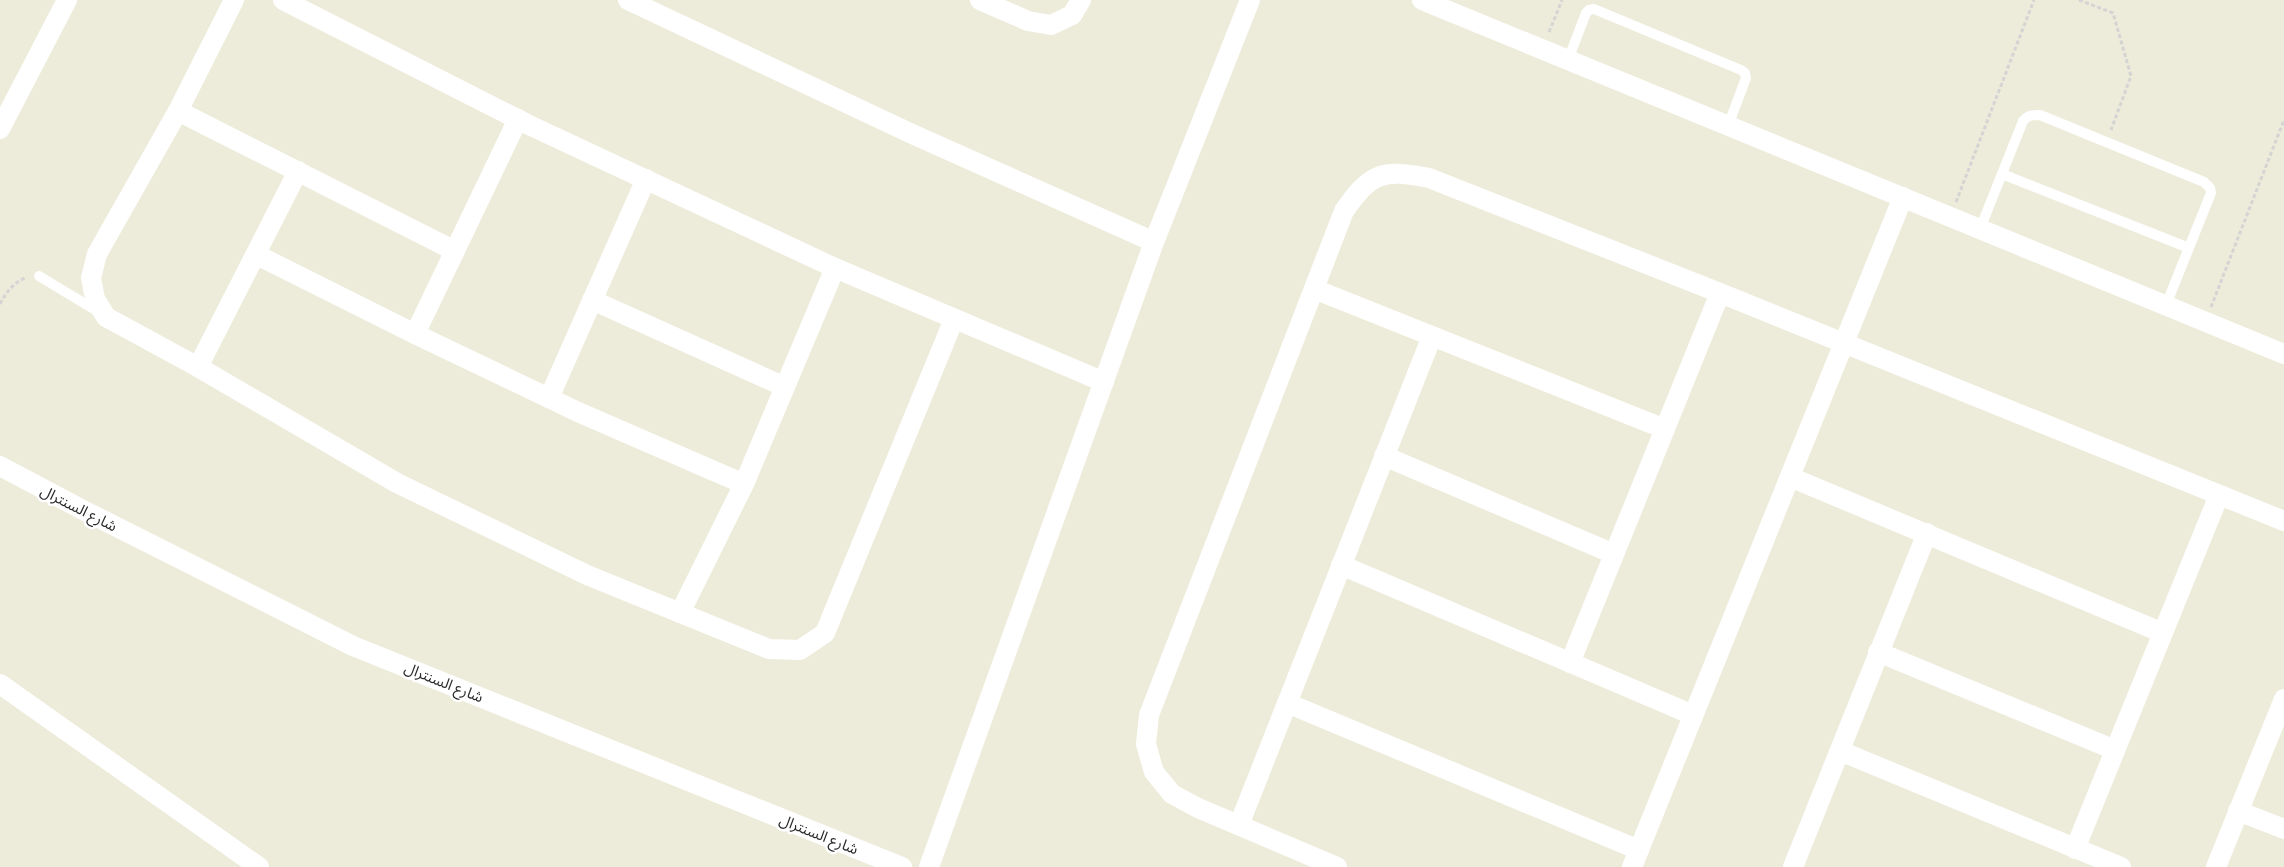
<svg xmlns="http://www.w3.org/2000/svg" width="2284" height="867" font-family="'Public Sans','Noto Sans Arabic',sans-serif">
  <rect width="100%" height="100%" fill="#edecda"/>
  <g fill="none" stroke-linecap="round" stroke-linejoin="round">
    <g stroke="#d4d4d4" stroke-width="3" stroke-dasharray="4 2.5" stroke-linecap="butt">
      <polyline points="2079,0 2113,13 2131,76 2111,130"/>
      <polyline points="1549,32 1562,0"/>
      <polyline points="1956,202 2034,0"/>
      <path d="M0,304C7,291 13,283 27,277"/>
      <polyline points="2211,307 2284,120"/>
    </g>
    <g stroke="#fff" stroke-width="10">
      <polyline points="1568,60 1586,13 1589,10 1594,9 1741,70 1745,73 1746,78 1728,126"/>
      <polyline points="2002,174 2189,248"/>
      <path d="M1980,229L2023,121C2028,115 2032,115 2040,115L2204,182L2210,188L2211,193L2166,305"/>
      <polyline points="39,276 97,311"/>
    </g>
    <g stroke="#fff" stroke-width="20">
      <polyline points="234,0 178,111 97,254 91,278 95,299 106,317 198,367 397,483 587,575 769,649 800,650 825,633 954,319"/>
      <polyline points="283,0 529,125 835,268 1104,382"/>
      <polyline points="628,0 910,133 1154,242"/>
      <polyline points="980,0 1028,21 1051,25 1072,15 1081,0"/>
      <polyline points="1422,0 2284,354"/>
      <polyline points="178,111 455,251"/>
      <polyline points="0,129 67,0"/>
      <polyline points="257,255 415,334 578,412 744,484"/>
      <polyline points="1314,289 1665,429"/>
      <polyline points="592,300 785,387"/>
      <polyline points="415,334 518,119"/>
      <polyline points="198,367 298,171"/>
      <polyline points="549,398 646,179"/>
      <polyline points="1384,456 1614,554"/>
      <polyline points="0,466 83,510 353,646 902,867"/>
      <polyline points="1790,477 2163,633"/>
      <polyline points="1341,565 1693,715"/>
      <polyline points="680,613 744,484 835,268"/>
      <polyline points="1878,652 2115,750"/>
      <polyline points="1570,663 1720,293"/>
      <polyline points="0,684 259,867"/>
      <polyline points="1287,703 1639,850"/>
      <polyline points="1840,751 2121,867"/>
      <polyline points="2238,811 2284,829"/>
      <polyline points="1239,825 1432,336"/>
      <polyline points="2075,849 2219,495"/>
      <polyline points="929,867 1154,242 1250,0"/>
      <path d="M1337,867L1198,808L1172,794L1154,772L1146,744L1149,715L1344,211C1371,172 1383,169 1429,178L1720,293L2284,521"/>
      <polyline points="1632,867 1903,197"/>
      <polyline points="1793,867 1927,533"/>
      <polyline points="2216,867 2284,699"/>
    </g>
  </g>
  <g text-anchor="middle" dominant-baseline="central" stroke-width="5" stroke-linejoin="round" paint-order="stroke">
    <g font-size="15" fill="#2a2a2a" stroke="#fff">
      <text transform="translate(79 508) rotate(27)">شارع السنترال</text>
      <text transform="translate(444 682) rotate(22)">شارع السنترال</text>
      <text transform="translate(819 834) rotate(22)">شارع السنترال</text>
    </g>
  </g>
</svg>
